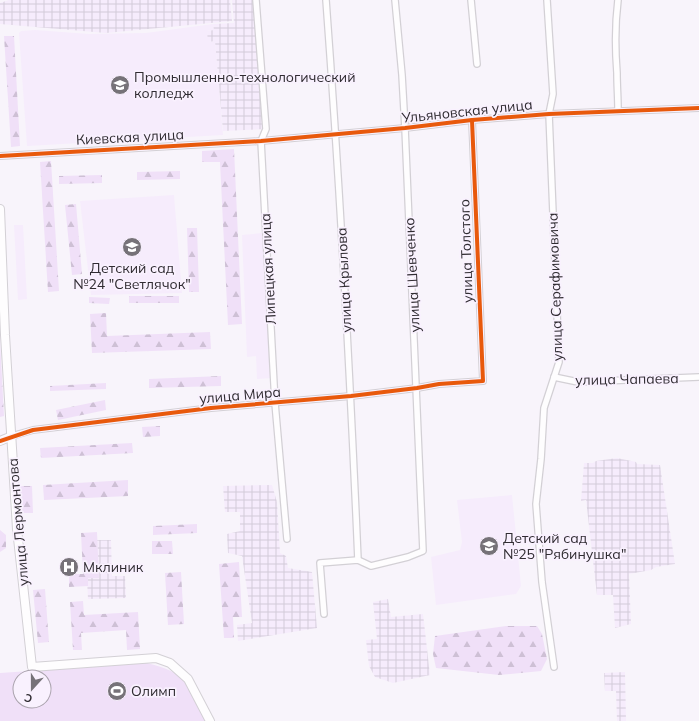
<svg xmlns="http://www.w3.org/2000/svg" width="699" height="721" font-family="Mulish,sans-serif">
  <defs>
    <pattern id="industrial-grid" width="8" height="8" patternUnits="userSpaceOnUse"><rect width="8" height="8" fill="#f6ecfc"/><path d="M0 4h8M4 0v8" fill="none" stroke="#d3cbd8"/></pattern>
    <pattern id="forest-firs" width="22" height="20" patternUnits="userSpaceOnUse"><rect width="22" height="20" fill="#f0e0f8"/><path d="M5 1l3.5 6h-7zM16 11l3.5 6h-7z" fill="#cec0d5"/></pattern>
  </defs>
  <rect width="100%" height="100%" fill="#f8f4fb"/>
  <g fill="#f6ecfc">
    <polygon points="213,24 214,30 207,31 209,42 215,41 223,135 27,146 19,33 21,31 35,30 89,34 146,33"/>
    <polygon points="174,195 182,293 91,295 80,201"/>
    <polygon points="14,225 23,225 27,299 18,300"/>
    <polygon points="263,233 272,378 257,379 256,356 247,357 242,235"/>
    <polygon points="512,495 521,586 516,594 436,605 431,557 460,550 462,542 457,500"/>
  </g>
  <g fill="url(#industrial-grid)">
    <polygon points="9,0 230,0 232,21 106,33 0,24 0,3"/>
    <polygon points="232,0 256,0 266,129 223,131 215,41 208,42 207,31 214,30 213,24 234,23"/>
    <polygon points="617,458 636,462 637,464 660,465 675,564 656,567 651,570 629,574 631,624 615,628 613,595 597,595 586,500 581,501 584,463 593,463 596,461"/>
    <polygon points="272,485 277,502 280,553 286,556 288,568 312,572 317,628 238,641 237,625 252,623 242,556 228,553 227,534 240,531 240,512 225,512 223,486"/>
    <polygon points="97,540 111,540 112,576 125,576 126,598 88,599 87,578 99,577"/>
    <polygon points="388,599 391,617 423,614 430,675 393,683 375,677 369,666 366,640 377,639 373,602"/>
    <polygon points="625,672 626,721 617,721 616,691 605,691 604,673"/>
  </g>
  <g fill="url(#forest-firs)">
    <polygon points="4,36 14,36 20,146 11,147"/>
    <polygon points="234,149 242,324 228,325 220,162 202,162 202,151"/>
    <polygon points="51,161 59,291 48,292 40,162"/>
    <polygon points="180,171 180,179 137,180 137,172"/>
    <polygon points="102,175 102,183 59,184 59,176"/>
    <polygon points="76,204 82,274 72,275 65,205"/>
    <polygon points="187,228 197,228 199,292 189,292"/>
    <rect x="129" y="296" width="50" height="7"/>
    <polygon points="89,297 110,298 109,304 89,303"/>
    <polygon points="106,313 107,336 210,332 211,349 92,353 90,314"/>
    <polygon points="0,341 4,416 0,417"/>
    <polygon points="221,376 221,386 149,388 149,379"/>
    <polygon points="106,383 106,389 50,391 50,386"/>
    <polygon points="105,400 106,410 58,420 56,410"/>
    <polygon points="160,426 160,436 143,437 142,427"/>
    <polygon points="132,443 133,453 41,458 40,448"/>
    <polygon points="128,480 128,496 44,500 43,485"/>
    <polygon points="19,486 32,486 33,513 20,513"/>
    <polygon points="197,524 197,533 153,535 153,526"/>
    <polygon points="0,530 6,535 6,548 0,552"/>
    <polygon points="97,532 99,578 88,578 88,586 69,587 69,574 83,574 81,533"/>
    <polygon points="152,541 172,541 173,554 152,554"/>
    <polygon points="239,562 242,617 233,617 234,638 224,638 219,564"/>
    <polygon points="181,572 184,624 168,625 165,573"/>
    <polygon points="45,589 49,642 38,643 33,590"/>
    <polygon points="83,601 84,615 138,612 140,649 127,650 126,630 81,633 82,650 73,650 70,602"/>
    <polygon points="506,626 537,626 542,634 547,659 541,671 499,675 436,668 433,654 435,636"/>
  </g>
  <path fill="#f0e0f8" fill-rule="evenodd" d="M147,663C189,673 188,686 206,721H0V673ZM20,677H44V701H20Z"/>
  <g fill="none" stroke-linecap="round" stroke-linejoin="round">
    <defs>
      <g id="street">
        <polyline points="256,0 266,129 261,141 275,403 287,539"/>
        <path d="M326,0C340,187 350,374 358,560"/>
        <polyline points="471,0 477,64"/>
        <polyline points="547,0 553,94 549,114 559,362 544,408 541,459 536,504 542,582 554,667"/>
        <path d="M618,110C618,97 617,86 617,73C615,48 615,24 618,0"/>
        <polyline points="0,156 261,141 405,128 472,120 549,114 699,108"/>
        <polyline points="554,377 578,382 699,377"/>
        <polyline points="12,436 33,430 211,408 351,396 417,388 439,384 483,381 472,120"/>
        <polyline points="324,614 320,563 358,560 371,566 408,557 423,551 405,128 402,75 395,0"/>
      </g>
      <g id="secondary">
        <polyline points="0,209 5,335 17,529 32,667 156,658 170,663 188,679 210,721"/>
        <polyline points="0,441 12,436"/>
      </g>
    </defs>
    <use href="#street" stroke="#d3d0d5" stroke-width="8"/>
    <use href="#secondary" stroke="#d3d0d5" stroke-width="10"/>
    <use href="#street" stroke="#fefdfe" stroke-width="5.5"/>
    <use href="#secondary" stroke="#fefdfe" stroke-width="8"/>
    <defs>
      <g id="cycleway">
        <polyline points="0,156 261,141 405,128 472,120 549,114 699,108"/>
        <polyline points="0,441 33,430 211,408 351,396 417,388 439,384 483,381 472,120"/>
      </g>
    </defs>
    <use href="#cycleway" stroke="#f9f1fe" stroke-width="6"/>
    <use href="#cycleway" stroke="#e8590c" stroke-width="4"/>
  </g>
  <defs>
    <symbol id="university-disc" viewBox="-11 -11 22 22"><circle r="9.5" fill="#767278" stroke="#f9f1fe"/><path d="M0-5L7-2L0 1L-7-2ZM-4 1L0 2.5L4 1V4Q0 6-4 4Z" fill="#fff"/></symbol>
    <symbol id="school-disc" viewBox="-11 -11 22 22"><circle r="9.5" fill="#767278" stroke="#f9f1fe"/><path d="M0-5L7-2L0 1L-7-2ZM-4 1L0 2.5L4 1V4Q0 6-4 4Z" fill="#fff"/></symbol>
    <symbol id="hospital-disc" viewBox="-11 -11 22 22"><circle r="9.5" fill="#767278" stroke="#f9f1fe"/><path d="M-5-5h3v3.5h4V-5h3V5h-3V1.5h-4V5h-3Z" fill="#fff"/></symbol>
    <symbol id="stadium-disc" viewBox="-11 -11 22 22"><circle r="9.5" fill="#767278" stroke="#f9f1fe"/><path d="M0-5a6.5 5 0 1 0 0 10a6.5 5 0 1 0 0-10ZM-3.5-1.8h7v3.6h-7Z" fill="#fff"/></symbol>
  </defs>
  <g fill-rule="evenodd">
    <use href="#university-disc" x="109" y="74" width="22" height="22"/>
    <use href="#school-disc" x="121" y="236" width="22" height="22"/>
    <use href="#school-disc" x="478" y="535" width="22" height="22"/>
    <use href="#hospital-disc" x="58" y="556" width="22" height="22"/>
    <use href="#stadium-disc" x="106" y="680" width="22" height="22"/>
  </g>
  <g text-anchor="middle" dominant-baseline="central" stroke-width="3.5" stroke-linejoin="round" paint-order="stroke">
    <g font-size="14" fill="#302c32" stroke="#f9f1fe" text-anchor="start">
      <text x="134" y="77">Промышленно-технологический<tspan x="134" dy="16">колледж</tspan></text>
      <text x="132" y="268" text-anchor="middle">Детский сад<tspan x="132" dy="16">№24 "Светлячок"</tspan></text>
      <text x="503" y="538">Детский сад<tspan x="503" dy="16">№25 "Рябинушка"</tspan></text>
      <text x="83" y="567">Мклиник</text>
      <text x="131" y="691">Олимп</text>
    </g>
    <g font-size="14" fill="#302c32" stroke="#f9f1fe">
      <text transform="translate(467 111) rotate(-6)">Ульяновская улица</text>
      <text transform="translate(130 137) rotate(-3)">Киевская улица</text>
      <text transform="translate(466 251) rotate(-92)">улица Толстого</text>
      <text transform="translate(268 269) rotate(-93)">Липецкая улица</text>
      <text transform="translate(412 275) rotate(-93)">улица Шевченко</text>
      <text transform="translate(344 280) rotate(-93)">улица Крылова</text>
      <text transform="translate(555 287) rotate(-92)">улица Серафимовича</text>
      <text transform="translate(627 379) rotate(-1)">улица Чапаева</text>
      <text transform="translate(240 395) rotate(-5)">улица Мира</text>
      <text transform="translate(18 522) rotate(-95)">улица Лермонтова</text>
    </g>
  </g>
  <g transform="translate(32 689) rotate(201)"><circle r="19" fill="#f9f1fe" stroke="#a9a2ac"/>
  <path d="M0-3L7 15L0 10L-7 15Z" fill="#767278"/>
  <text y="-6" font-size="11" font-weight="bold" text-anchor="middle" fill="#302c32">С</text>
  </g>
</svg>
